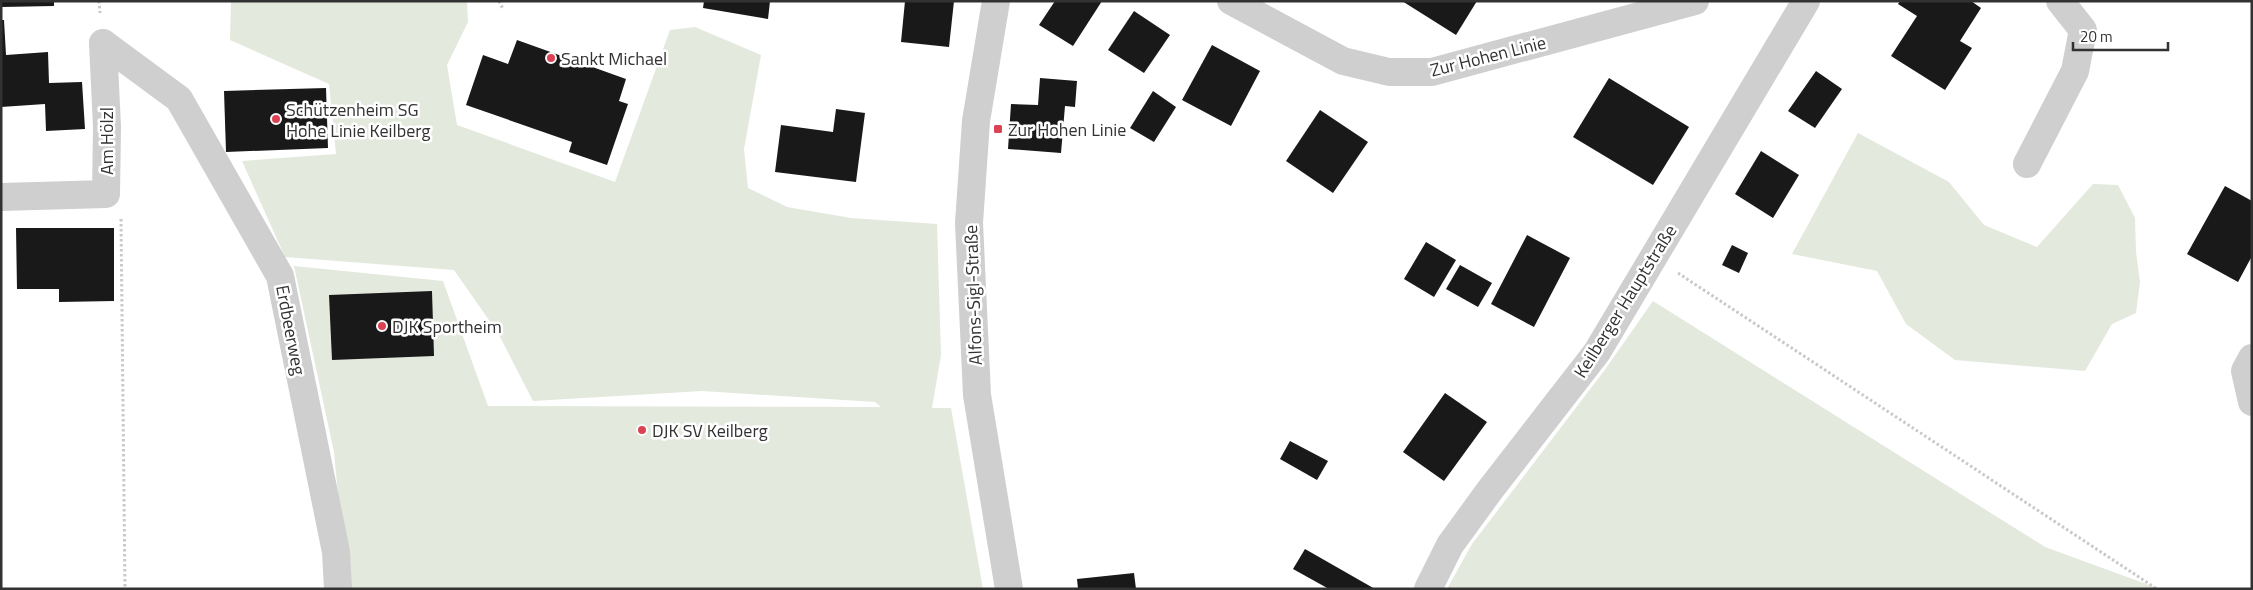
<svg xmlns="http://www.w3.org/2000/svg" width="2253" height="590" font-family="'Titillium Web',sans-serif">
  <rect width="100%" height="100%" fill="#fff"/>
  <g fill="#e3e9dc">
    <polygon points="231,1 467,1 468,22 447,65 457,125 615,182 670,30 695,27 761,55 744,149 748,188 787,207 851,218 937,224 941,355 932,408 951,408 983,589 347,589 334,452 294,266 443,281 488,406 881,407 875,402 702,391 533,401 498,333 454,270 285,257 242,161 336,154 329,84 230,40"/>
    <polygon points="1858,133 1949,182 1984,225 2037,247 2093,184 2118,185 2135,218 2136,252 2140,282 2136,313 2112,324 2085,371 1955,360 1906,324 1877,271 1792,254"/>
    <polygon points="1653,301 2045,547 2160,589 1447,589 1472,544 1604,371"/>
  </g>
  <g fill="#191919">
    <polygon points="1,1 54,1 54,6 1,7"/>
    <polygon points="704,1 770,1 768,19 703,8"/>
    <polygon points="905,1 954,1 949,47 901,42"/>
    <polygon points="1055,1 1102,1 1073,46 1039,25"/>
    <polygon points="1402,1 1477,1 1456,35"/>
    <polygon points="1900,1 1971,1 1981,8 1960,41 1972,48 1945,90 1891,56 1917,16 1898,4"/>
    <polygon points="1134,11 1170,35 1144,73 1108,50"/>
    <polygon points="1,20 4,20 6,55 48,52 49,83 82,82 85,129 46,131 45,104 1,107"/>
    <polygon points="517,40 626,79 619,101 628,104 607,165 569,152 572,142 466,105 483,55 508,64"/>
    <polygon points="1212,45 1260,71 1231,126 1182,100"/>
    <polygon points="1816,71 1842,89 1815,128 1788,111"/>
    <polygon points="1040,78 1077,81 1075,107 1065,106 1061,153 1008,149 1011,104 1038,105"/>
    <polygon points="1609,78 1689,127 1653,185 1573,137"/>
    <polygon points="326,88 328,148 226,152 224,91"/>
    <polygon points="1153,91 1176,107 1154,142 1130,128"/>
    <polygon points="836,109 865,113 856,182 775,172 781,125 833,132"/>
    <polygon points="1320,110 1368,142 1333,193 1286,161"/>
    <polygon points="1761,151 1799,175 1773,218 1735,194"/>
    <polygon points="2225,186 2252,201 2252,256 2238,282 2187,254"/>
    <polygon points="16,228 114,228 114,301 59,302 59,289 17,289"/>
    <polygon points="1527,235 1570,258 1534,327 1491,304"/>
    <polygon points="1426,242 1456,260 1434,297 1404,279"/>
    <polygon points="1732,245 1748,253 1739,273 1722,265"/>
    <polygon points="1460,265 1492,283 1478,307 1446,289"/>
    <polygon points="432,291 434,356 332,360 329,295"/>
    <polygon points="1445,393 1487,422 1444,481 1403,452"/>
    <polygon points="1290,441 1328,461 1317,480 1280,459"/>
    <polygon points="1305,549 1375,589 1329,589 1293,569"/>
    <polygon points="1134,573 1136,589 1078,589 1077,579"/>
  </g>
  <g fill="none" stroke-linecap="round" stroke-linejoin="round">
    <g stroke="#c9c9c9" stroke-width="3" stroke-dasharray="2.5 2.5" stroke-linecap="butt">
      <polyline points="99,1 100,13"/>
      <polyline points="499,1 503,9"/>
      <polyline points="121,219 125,589"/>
      <polyline points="1678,273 2157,589"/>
    </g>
    <g stroke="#cfcfcf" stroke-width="28">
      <polyline points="996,1 976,121 969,223 977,395 1009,589"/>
      <polyline points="1231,1 1343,61 1389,72 1432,72 1695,1"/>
      <polyline points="103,43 179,99 280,276 336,552 338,589"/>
      <polyline points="2027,164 2075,71 2083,30 2060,1"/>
      <polyline points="1,197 106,194 107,127 103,43"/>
      <polyline points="2252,358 2245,371 2252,402"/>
      <polyline points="1428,589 1450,545 1490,490 1597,352 1806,1"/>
    </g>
  </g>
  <g fill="#db4355" stroke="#fff" stroke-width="2">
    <circle cx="551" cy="58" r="5"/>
    <circle cx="276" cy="119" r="5"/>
    <rect x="993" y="124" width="10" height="10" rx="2.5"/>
    <circle cx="382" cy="326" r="5"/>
    <circle cx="642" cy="430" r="5"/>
  </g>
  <g text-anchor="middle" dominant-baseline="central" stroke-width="5" stroke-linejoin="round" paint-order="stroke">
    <g font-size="18" fill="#323232" stroke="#fff">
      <text transform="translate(1488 56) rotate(-14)">Zur Hohen Linie</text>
      <text transform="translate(106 141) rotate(-90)">Am Hölzl</text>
      <text transform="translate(973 295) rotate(-92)">Alfons-Sigl-Straße</text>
      <text transform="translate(1625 301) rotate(-58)">Keilberger Hauptstraße</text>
      <text transform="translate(291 330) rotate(79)">Erdbeerweg</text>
    </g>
    <g font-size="18" fill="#323232" stroke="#fff" text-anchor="start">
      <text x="561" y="58">Sankt Michael</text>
      <text x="286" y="109">Schützenheim SG<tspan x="286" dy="21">Hohe Linie Keilberg</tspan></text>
      <text x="1008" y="129">Zur Hohen Linie</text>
      <text x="392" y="326">DJK Sportheim</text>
      <text x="652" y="430">DJK SV Keilberg</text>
    </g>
  </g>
  <rect width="2253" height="590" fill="none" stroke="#323232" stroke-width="5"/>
  <path d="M2073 42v8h95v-8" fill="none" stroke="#323232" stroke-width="2.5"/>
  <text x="2080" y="42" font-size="15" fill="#323232" stroke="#ffffff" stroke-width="4" paint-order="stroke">20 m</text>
</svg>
